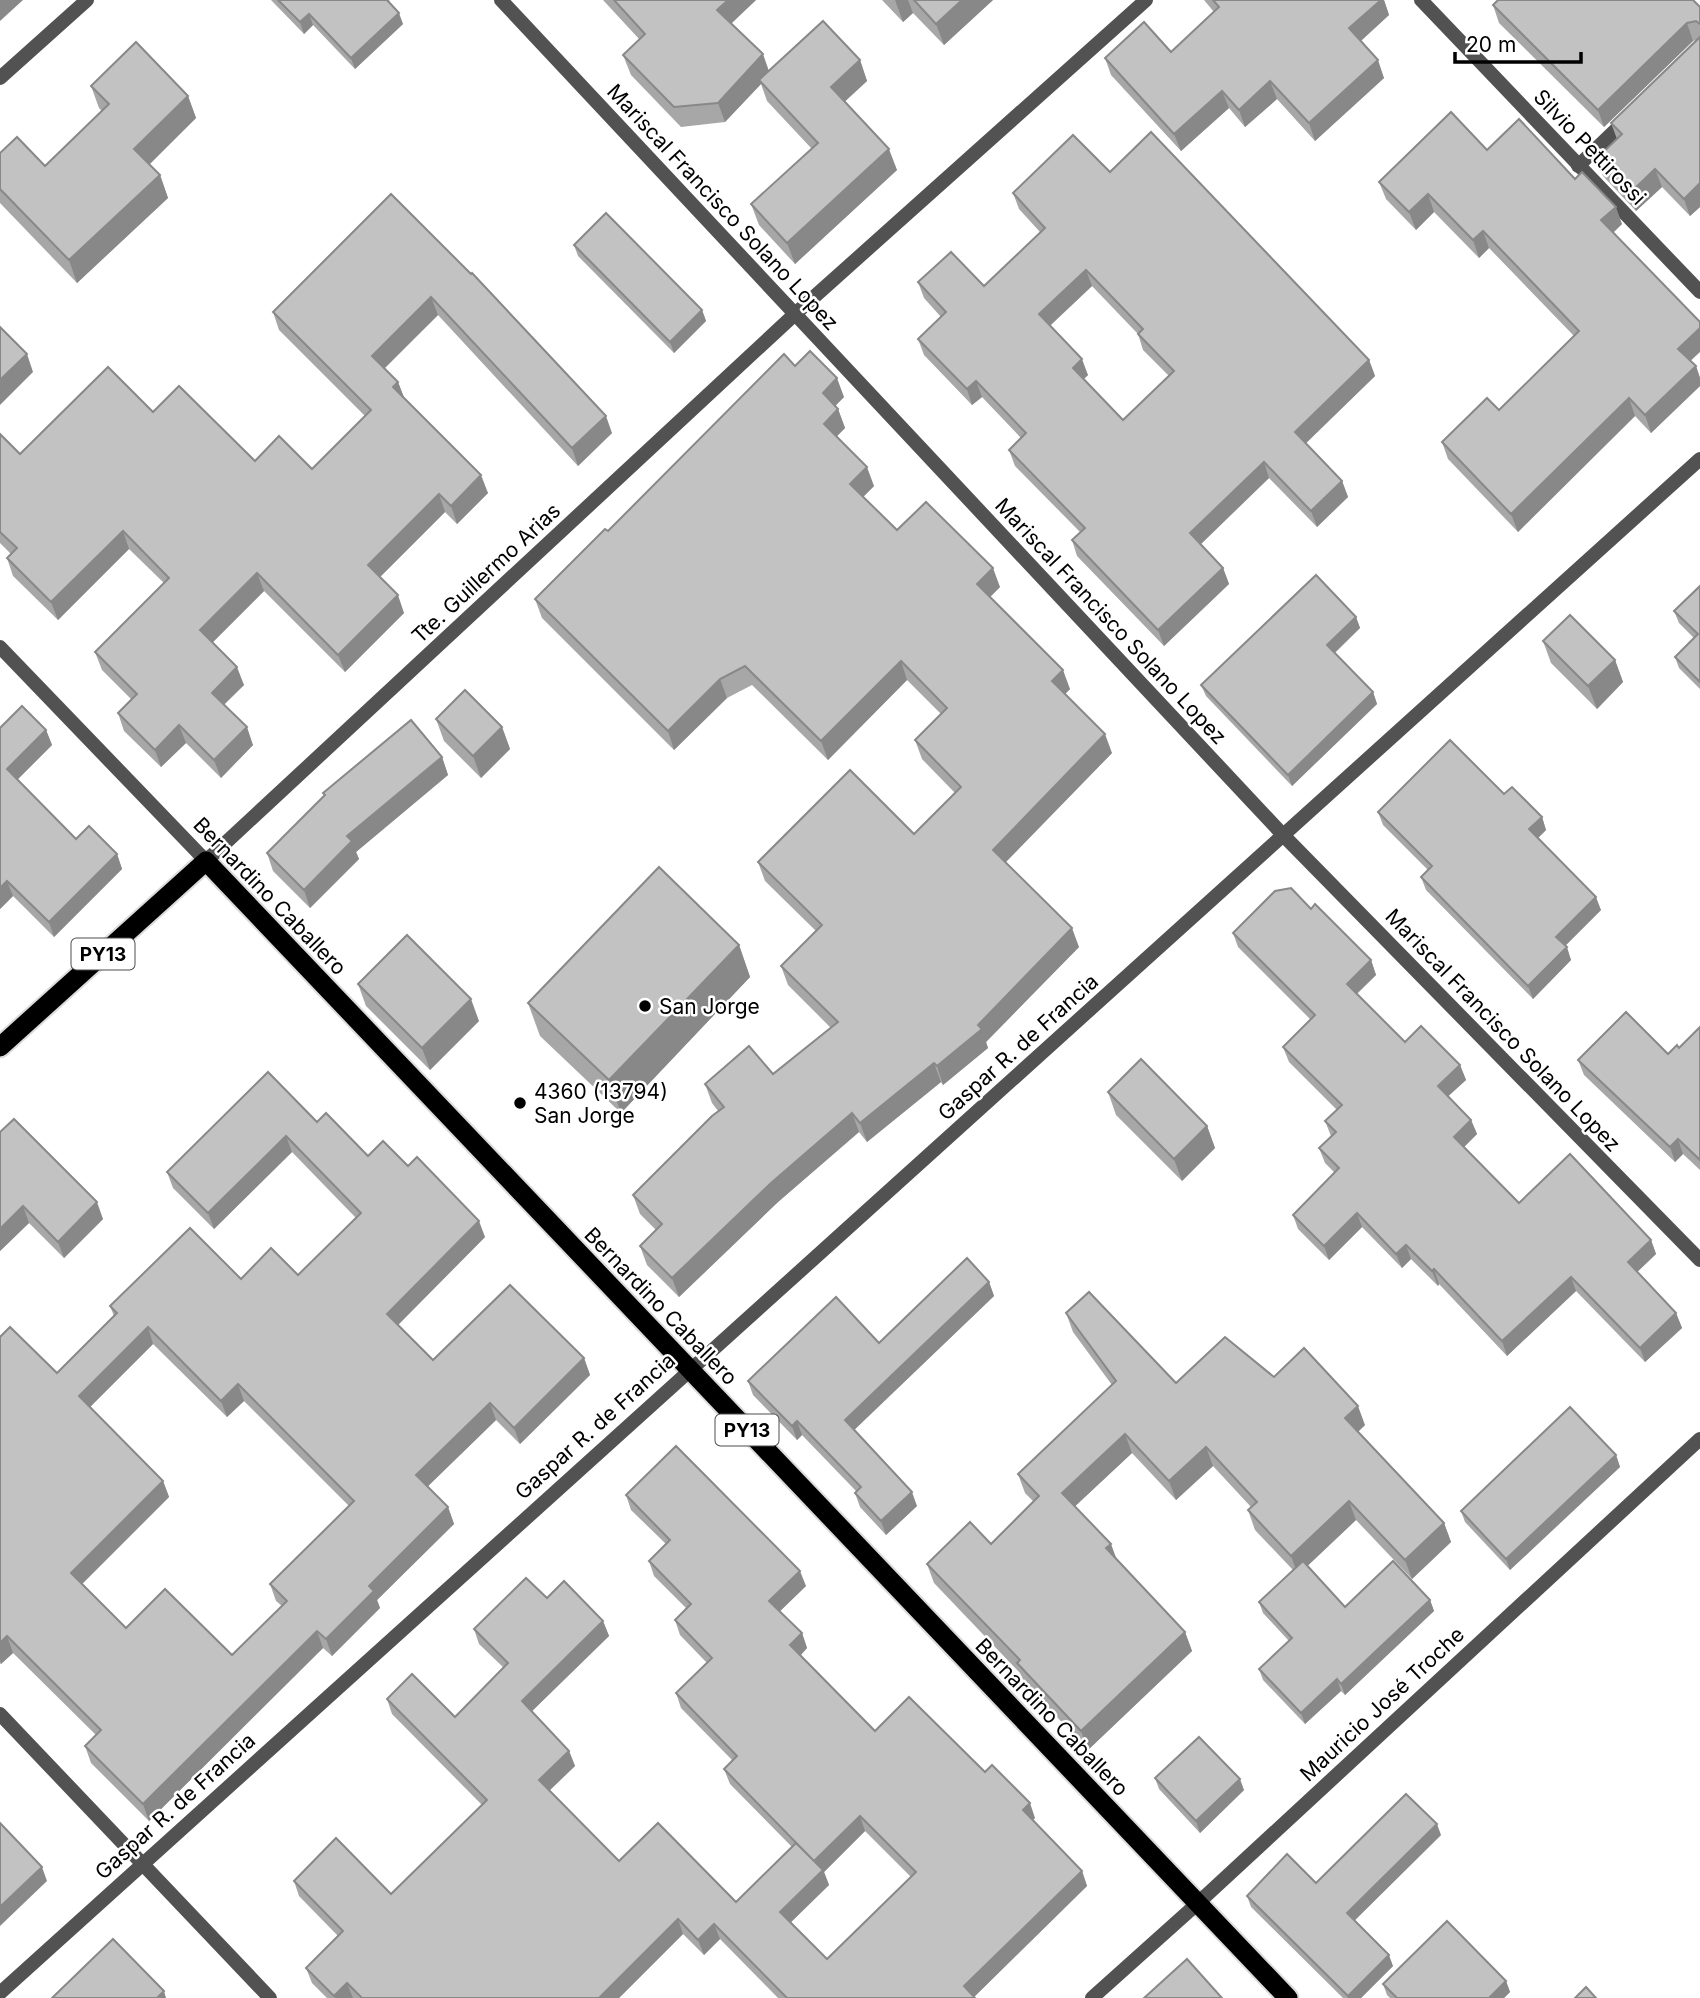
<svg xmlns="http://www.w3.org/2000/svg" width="1700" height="1998" font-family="Inter,sans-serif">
  <rect width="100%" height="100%" fill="#fff"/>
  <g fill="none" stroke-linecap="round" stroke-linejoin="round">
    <defs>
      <polyline id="trunk" points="0,1047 206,861 1288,1998"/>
    </defs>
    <use href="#trunk" stroke="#dbdbdb" stroke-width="23"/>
    <polyline stroke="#525252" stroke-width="14" points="1578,166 1628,118"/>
    <g stroke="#525252" stroke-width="14">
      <polyline points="501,0 1285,837 1700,1260"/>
      <polyline points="1421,0 1700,292"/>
      <polyline points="0,78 87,0"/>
      <polyline points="0,647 206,861 795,314 1146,0"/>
      <polyline points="0,1714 270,1998"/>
      <path d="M0,1993C564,1479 1136,973 1700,459"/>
      <polyline points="1092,1998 1198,1903 1700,1439"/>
    </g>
    <use href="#trunk" stroke="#000" stroke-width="19"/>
  </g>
  <g fill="#a7a7a7" fill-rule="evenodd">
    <polygon points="271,0 390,0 388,1 403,24 355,69 313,25 304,34"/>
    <polygon points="603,0 756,0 731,24 769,71 860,60 867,81 845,101 897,170 795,264 759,225 751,204 812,149 767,101 761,84 725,122 681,127 631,75 623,55 640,40"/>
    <polygon points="882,0 993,0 944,45 913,13 903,22"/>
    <polygon points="1204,0 1384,0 1389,15 1361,41 1384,78 1315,141 1277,99 1245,127 1229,108 1181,151 1111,75 1105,58 1171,52 1214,12"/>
    <polygon points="1493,5 1700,7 1700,207 1690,216 1662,187 1636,211 1603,176 1596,159 1617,139 1611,123 1697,40 1693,41 1604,127 1499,23"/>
    <polygon points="91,86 188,96 196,118 149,164 160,175 168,198 77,283 0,203 0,153 45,166 102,111 99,108"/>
    <polygon points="1487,150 1575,179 1622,224 1613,233 1691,361 1696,366 1700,378 1700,386 1651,433 1635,416 1518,532 1448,459 1442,442 1499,410 1574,336 1489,248 1479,258 1434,212 1416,230 1386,199 1379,182"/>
    <path d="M1110,172L1369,360L1375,376L1306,443L1342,481L1348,497L1317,527L1269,478L1200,544L1223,568L1229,584L1164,646L1077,556L1072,540L1080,532L1015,466L1009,450L1021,438L982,397L972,405L924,355L918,339L941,317L924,298L918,282L984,286L1040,232L1019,209L1013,193ZM1092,286L1138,334L1143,350L1169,376L1123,420L1084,379L1088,375L1050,326Z"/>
    <polygon points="391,194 612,433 578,466 438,315 384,368 398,382 404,398 488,493 457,524 445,512 380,577 404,613 345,672 264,591 213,642 244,685 224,705 253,745 221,778 186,743 161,767 124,731 118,713 131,699 102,670 95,652 164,583 129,549 58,620 13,576 7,558 11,554 0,543 0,434 20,454 153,412 255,461 312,469 365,416 279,330 273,312"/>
    <polygon points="574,245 702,310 706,321 674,353 578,256"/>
    <polygon points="795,366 844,397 835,406 838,409 845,428 836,437 874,486 863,497 897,530 1000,587 990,597 1070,689 1065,694 1112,753 1005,863 1079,947 986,1042 988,1048 943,1085 941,1082 867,1142 859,1132 778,1202 679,1297 647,1265 640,1246 656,1230 640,1214 633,1195 718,1111 712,1103 705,1084 773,1074 831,1028 788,985 781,966 816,931 765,881 758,862 914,834 955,793 922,759 915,740 941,714 907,680 828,760 752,685 727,698 674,750 542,618 535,599 608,531"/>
    <polygon points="1700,586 1700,689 1679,668 1675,657 1694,638 1679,623 1674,611"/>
    <polygon points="1356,617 1360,628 1335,653 1373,692 1377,704 1292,786 1206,696 1201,685"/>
    <polygon points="1543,641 1615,660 1623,682 1597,709 1551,663"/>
    <polygon points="436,719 502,727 510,749 481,778 444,741"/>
    <polygon points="0,728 46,730 52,745 17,780 76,839 117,854 122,869 54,937 13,896 0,909"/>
    <polygon points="442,757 448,775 356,852 359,859 310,908 273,871 267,853 324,795 323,793"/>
    <polygon points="1504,794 1542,817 1546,830 1538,838 1601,910 1565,946 1571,960 1533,999 1426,890 1421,877 1428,870 1383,825 1378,812"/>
    <polygon points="1311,909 1371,960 1376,975 1357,994 1405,1042 1460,1065 1466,1080 1448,1096 1471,1120 1477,1134 1464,1147 1519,1203 1651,1240 1656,1254 1637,1272 1676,1313 1682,1328 1645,1362 1576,1291 1507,1356 1439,1284 1438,1286 1411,1259 1402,1268 1362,1227 1329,1260 1298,1229 1293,1215 1335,1173 1325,1163 1319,1148 1331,1136 1325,1121 1337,1110 1289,1062 1283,1047 1311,1020 1238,947 1233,933"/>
    <polygon points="739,945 750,977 621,1113 540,1036 528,1003"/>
    <polygon points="358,984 479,1021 430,1070 366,1006"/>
    <polygon points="1700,1027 1700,1170 1683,1154 1675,1162 1584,1075 1578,1060 1668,1054 1679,1048"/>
    <polygon points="1108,1092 1207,1126 1215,1148 1182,1181 1116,1115"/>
    <path d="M317,1122L368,1156L408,1166L485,1237L398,1325L433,1360L584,1358L590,1375L520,1444L496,1420L427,1487L448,1507L454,1524L377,1600L380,1608L332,1656L323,1648L149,1821L91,1763L85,1746L96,1735L13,1653L1,1664L0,1663V1337L57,1373L114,1316L110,1306L241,1279L298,1275L356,1218L292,1152L214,1229L173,1188L167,1172ZM153,1344L227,1417L244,1401L349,1506L270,1584L276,1601L282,1606L232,1655L126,1628L82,1584L169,1497L163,1481L90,1407Z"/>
    <polygon points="0,1132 103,1219 64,1258 29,1223 0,1251"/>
    <polygon points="989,1282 994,1296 854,1430 917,1506 886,1535 860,1507 855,1493 856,1491 802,1435 797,1440 753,1395 748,1381 879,1343"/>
    <polygon points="1066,1313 1176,1383 1274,1377 1365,1425 1358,1432 1444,1523 1451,1542 1412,1579 1356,1520 1307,1566 1345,1607 1430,1600 1434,1611 1345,1695 1341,1691 1305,1724 1263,1680 1259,1669 1289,1641 1263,1613 1259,1602 1293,1570 1255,1530 1248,1510 1251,1507 1213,1466 1176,1500 1132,1453 1075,1506 1117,1560 1185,1632 1192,1651 1088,1750 1024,1682 1020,1673 934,1583 927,1564 991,1544 1034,1502 1025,1493 1018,1474 1112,1385 1073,1332"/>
    <polygon points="1616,1455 1620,1467 1510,1570 1465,1522 1461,1511"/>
    <path d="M626,1495L806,1586L780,1611L802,1633L807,1648L801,1655L875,1731L985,1772L1035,1818L1033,1820L1082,1871L1087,1886L974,1997L975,1998H778L720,1939L704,1955L683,1934L619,1998H327L312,1983L306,1968L338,1936L299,1896L294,1881L391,1894L482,1805L392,1714L387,1699L455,1717L504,1668L479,1644L474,1629L547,1598L603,1621L609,1636L532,1711L569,1751L575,1766L549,1790L619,1861L736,1902L792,1847L730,1784L724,1769L733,1761L681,1708L676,1693L707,1663L680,1635L675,1620L686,1608L654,1576L649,1561L666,1544L631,1510ZM865,1831L911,1877L827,1959L791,1922L829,1885L824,1872Z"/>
    <polygon points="1155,1778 1244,1790 1200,1833 1159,1789"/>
    <polygon points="1441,1835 1354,1921 1393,1966 1361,1998 1343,1998 1251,1907 1247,1896 1316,1883"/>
    <polygon points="1506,1981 1510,1992 1504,1998 1390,1998 1387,1995 1383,1984"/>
  </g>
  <g fill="#888">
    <polygon points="0,0 23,0 0,21"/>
    <polygon points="728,0 756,0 724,30 717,10"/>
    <polygon points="895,0 908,0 913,13 903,22"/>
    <polygon points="962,0 993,0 944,45 936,24"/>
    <polygon points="1381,0 1384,0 1389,15 1355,46 1349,28"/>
    <polygon points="399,13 403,24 355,69 351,58"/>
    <polygon points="309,14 313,25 304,34 300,22"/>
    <polygon points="1687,23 1693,41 1604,127 1598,110"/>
    <polygon points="763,54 770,74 759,80 761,84 725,122 718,103"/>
    <polygon points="860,60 867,81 839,107 831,87"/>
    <polygon points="1378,60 1384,78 1315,141 1309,123"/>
    <polygon points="1270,81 1277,99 1245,127 1239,110"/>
    <polygon points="1222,91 1229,108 1181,151 1174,134"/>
    <polygon points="188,96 196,118 143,171 134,149"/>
    <polygon points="889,149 897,170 795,264 787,243"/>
    <polygon points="1655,169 1662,187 1636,211 1630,193"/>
    <polygon points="160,175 168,198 77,283 69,260"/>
    <polygon points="1700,183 1700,207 1690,216 1684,199"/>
    <polygon points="1428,194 1434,212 1416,230 1409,212"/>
    <polygon points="1616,207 1622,224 1607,238 1601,220"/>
    <polygon points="1483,231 1489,248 1479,258 1473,240"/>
    <polygon points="1086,270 1092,286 1045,330 1039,314"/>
    <polygon points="431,297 438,315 379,374 372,356"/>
    <polygon points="702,310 706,321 674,353 670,342"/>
    <polygon points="1700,328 1700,352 1685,366 1678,349"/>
    <polygon points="27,354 33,372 0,405 0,380"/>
    <polygon points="1082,359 1088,375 1079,383 1073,368"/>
    <polygon points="1369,360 1375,376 1301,448 1295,432"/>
    <polygon points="1696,366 1700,378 1700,386 1651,433 1645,415"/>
    <polygon points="837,378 844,397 829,412 823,393"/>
    <polygon points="976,381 982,397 972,405 967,389"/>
    <polygon points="398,382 405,400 393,387"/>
    <polygon points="1629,398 1635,416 1518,532 1511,514"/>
    <polygon points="838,409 845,428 830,443 824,424"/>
    <polygon points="606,416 612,433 578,466 572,448"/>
    <polygon points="1264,462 1269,478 1196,549 1190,533"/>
    <polygon points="867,467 874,486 857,503 850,484"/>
    <polygon points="481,475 488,493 457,524 451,506"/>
    <polygon points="1342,481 1348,497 1317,527 1311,511"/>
    <polygon points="439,494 445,512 374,583 368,565"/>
    <polygon points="123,531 129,549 58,620 51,602"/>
    <polygon points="993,568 1000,587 984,603 977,584"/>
    <polygon points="1223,568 1229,584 1164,646 1158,630"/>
    <polygon points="257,573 264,591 207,648 200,630"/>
    <polygon points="398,595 404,613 345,672 338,655"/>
    <polygon points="1356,617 1360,628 1331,656 1327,645"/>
    <polygon points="1615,660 1623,682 1597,709 1588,686"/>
    <polygon points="901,661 907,680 828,760 821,741"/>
    <polygon points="237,667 244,685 218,710 212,693"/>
    <polygon points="1063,670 1070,689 1059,700 1052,681"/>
    <polygon points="720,679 727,698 674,750 668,731"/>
    <polygon points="1373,692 1377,704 1292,786 1288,775"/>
    <polygon points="179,725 186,743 161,767 155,750"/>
    <polygon points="247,727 253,745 221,778 214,760"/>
    <polygon points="502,727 510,749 481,778 473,756"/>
    <polygon points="46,730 52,745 12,785 7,769"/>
    <polygon points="1105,734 1112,753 999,869 993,850"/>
    <polygon points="442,757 448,775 356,852 359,859 310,908 304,890 347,836"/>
    <polygon points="1542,817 1546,830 1534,842 1529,829"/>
    <polygon points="117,854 122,869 54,937 49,922"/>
    <polygon points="7,881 13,896 0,909 0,888"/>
    <polygon points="1596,897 1601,910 1561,950 1556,937"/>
    <polygon points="1072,928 1079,947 986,1042 988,1048 943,1085 937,1066"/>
    <polygon points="739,945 750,977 621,1113 609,1080"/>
    <polygon points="1567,947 1571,960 1533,999 1528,986"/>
    <polygon points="1371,960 1376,975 1352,998 1347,984"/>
    <polygon points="471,999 479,1021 430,1070 422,1048"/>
    <polygon points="934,1063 941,1082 867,1142 860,1123"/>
    <polygon points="1460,1065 1466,1080 1443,1101 1438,1086"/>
    <polygon points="852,1113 859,1132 778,1202 679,1297 672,1278 771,1183"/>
    <polygon points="1471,1120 1477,1134 1460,1151 1454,1137"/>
    <polygon points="1207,1126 1215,1148 1182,1181 1174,1159"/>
    <polygon points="286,1136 292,1152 214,1229 208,1213"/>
    <polygon points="1678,1139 1683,1154 1675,1162 1670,1147"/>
    <polygon points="97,1202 103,1219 64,1258 58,1242"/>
    <polygon points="23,1206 29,1223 0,1251 0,1229"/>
    <polygon points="1357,1213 1362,1227 1329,1260 1324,1246"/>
    <polygon points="479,1221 485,1237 393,1330 387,1314"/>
    <polygon points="1651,1240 1656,1254 1633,1276 1628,1262"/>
    <polygon points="1406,1245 1411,1259 1402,1268 1396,1254"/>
    <polygon points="1434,1269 1439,1284 1438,1286 1432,1271"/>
    <polygon points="1571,1277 1576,1291 1507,1356 1502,1341"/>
    <polygon points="989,1282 994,1296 850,1434 845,1420"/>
    <polygon points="1676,1313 1682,1328 1645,1362 1640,1348"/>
    <polygon points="148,1327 153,1344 85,1412 79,1396"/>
    <polygon points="584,1358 590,1375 520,1444 514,1428"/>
    <polygon points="238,1384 244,1401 227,1417 221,1401"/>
    <polygon points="490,1403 496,1420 422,1492 416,1475"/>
    <polygon points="1358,1406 1365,1425 1352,1437 1345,1418"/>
    <polygon points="797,1421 802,1435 797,1440 792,1426"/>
    <polygon points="1125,1434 1132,1453 1069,1512 1062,1493"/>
    <polygon points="1206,1447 1213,1466 1176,1500 1169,1481"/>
    <polygon points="1616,1455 1620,1467 1510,1570 1506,1559"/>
    <polygon points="163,1481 169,1497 77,1589 71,1573"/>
    <polygon points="912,1492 917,1506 886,1535 881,1521"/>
    <polygon points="1349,1501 1356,1520 1298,1575 1291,1556"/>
    <polygon points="448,1507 454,1524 377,1600 380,1608 332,1656 326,1639 369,1586"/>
    <polygon points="1444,1523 1451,1542 1412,1579 1405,1560"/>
    <polygon points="1111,1544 1118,1563 1106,1548"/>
    <polygon points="800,1571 806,1586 775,1616 769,1601"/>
    <polygon points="1430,1600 1434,1611 1345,1695 1341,1684"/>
    <polygon points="603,1621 609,1636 527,1716 522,1701"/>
    <polygon points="317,1631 323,1648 149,1821 143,1804"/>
    <polygon points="1185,1632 1192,1651 1088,1750 1081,1731"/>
    <polygon points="802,1633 807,1648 796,1660 790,1645"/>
    <polygon points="7,1636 13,1653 1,1664 0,1660 0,1643"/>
    <polygon points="1337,1679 1341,1691 1305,1724 1301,1713"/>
    <polygon points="569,1751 575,1766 545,1795 539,1780"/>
    <polygon points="1240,1779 1244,1790 1200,1833 1196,1821"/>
    <polygon points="1030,1803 1035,1818 1028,1825 1023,1810"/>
    <polygon points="860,1816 865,1831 824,1872 829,1885 786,1927 780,1912 814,1861"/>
    <polygon points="1437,1824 1441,1835 1351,1924 1347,1913"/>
    <polygon points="42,1867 47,1881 0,1926 0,1907"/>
    <polygon points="1082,1871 1087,1886 973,1998 964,1986"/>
    <polygon points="678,1919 683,1934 619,1998 599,1998"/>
    <polygon points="714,1924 720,1939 704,1955 698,1940"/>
    <polygon points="1389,1955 1393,1966 1361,1998 1348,1998 1348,1996"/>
    <polygon points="1506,1981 1510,1992 1504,1998 1489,1998"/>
    <polygon points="347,1983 353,1998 335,1998 334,1996"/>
    <polygon points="164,1991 166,1998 157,1998"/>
  </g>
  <g fill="#c2c2c2" stroke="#888" stroke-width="2" fill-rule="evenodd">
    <polygon points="278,0 387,0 399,13 351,58 309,14 300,22"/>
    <polygon points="614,0 728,0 717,10 763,54 718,103 674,107 623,55 645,34"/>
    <polygon points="914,0 962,0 936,24"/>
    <polygon points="1213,0 1381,0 1349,28 1378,60 1309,123 1270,81 1239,110 1222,91 1174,134 1105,58 1144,22 1171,52 1219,7"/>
    <polygon points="1498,0 1693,0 1700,7 1700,24 1696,21 1687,23 1598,110 1493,5"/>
    <polygon points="823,21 860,60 831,87 889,149 787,243 751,204 818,143 759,80"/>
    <polygon points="1700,37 1700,183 1684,199 1655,169 1630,193 1596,159 1622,134 1611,123"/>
    <polygon points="136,42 188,96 134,149 160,175 69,260 0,189 0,153 17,137 45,166 109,104 91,86"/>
    <polygon points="1451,112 1487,150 1519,119 1575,179 1582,172 1616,207 1601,220 1700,322 1700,328 1678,349 1696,366 1645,415 1629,398 1511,514 1442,442 1487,398 1499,410 1579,331 1483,231 1473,240 1428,194 1409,212 1379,182"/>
    <path d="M1151,132L1369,360L1295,432L1342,481L1311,511L1264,462L1190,533L1223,568L1158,630L1072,540L1085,528L1009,450L1026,433L976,381L967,389L918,339L946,312L918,282L951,252L984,286L1045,228L1013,193L1073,135L1110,172ZM1086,270L1143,329L1138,334L1174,371L1123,420L1073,368L1082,359L1039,314Z"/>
    <polygon points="391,194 471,274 472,273 606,416 572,448 431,297 372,356 398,382 393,387 481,475 451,506 439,494 368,565 398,595 338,655 257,573 200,630 237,667 212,693 247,727 214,760 179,725 155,750 118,713 137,694 95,652 169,578 123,531 51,602 7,558 17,548 0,532 0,434 20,454 108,367 153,412 179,386 255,461 279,436 312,469 371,410 273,312"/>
    <polygon points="606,213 702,310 670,342 574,245"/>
    <polygon points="0,327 27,354 0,380"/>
    <polygon points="810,351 837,378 823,393 838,409 824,424 867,467 850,484 897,530 926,502 993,568 977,584 1063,670 1052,681 1105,734 993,850 1072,928 978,1025 982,1029 937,1066 934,1063 860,1123 852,1113 771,1183 672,1278 640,1246 662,1224 633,1195 712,1116 724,1107 705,1084 749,1046 773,1074 838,1022 781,966 822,925 758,862 850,770 914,834 961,787 915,740 947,708 901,661 821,741 745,666 720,679 668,731 535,599 605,529 608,531 784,354 795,366"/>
    <polygon points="1316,575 1356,617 1327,645 1373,692 1288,775 1201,685"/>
    <polygon points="1700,586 1700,682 1675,657 1698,634 1674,611"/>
    <polygon points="1570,615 1615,660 1588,686 1543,641"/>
    <polygon points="465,690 502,727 473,756 436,719"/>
    <polygon points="22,706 46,730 7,769 76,839 89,826 117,854 49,922 7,881 0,888 0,728"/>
    <polygon points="411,720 442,757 347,836 352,841 304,890 267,853 325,795 323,793"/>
    <polygon points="1450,740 1504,794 1512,787 1542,817 1529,829 1596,897 1556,937 1567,947 1528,986 1421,877 1432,866 1378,812"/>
    <polygon points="659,867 739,945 609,1080 528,1003"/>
    <polygon points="1291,888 1311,909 1315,904 1371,960 1347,984 1405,1042 1421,1026 1460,1065 1438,1086 1471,1120 1454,1137 1519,1203 1570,1154 1651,1240 1628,1262 1676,1313 1640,1348 1571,1277 1502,1341 1434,1269 1432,1271 1406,1245 1396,1254 1357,1213 1324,1246 1293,1215 1339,1168 1319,1148 1336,1132 1325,1121 1342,1105 1283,1047 1315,1015 1233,933 1275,891"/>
    <polygon points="407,935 471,999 422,1048 358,984"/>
    <polygon points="1626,1012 1668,1054 1677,1045 1679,1048 1700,1027 1700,1160 1678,1139 1670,1147 1578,1060"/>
    <polygon points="1141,1059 1207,1126 1174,1159 1108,1092"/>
    <path d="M268,1072L317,1122L326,1113L368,1156L383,1141L408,1166L417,1157L479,1221L387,1314L433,1360L510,1285L584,1358L514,1428L490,1403L416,1475L448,1507L369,1586L374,1591L326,1639L317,1631L143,1804L85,1746L101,1730L7,1636L0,1643V1337L10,1327L57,1373L117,1313L110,1306L190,1228L241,1279L271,1248L298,1275L361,1213L286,1136L208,1213L167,1172ZM148,1327L221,1401L238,1384L354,1501L270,1584L287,1601L232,1655L165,1589L126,1628L71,1573L163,1481L79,1396Z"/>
    <polygon points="14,1119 97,1202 58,1242 23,1206 0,1229 0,1132"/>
    <polygon points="967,1258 989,1282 845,1420 912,1492 881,1521 855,1493 861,1487 797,1421 792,1426 748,1381 836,1297 879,1343"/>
    <polygon points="1089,1292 1176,1383 1225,1337 1274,1377 1304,1348 1358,1406 1345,1418 1444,1523 1405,1560 1349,1501 1291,1556 1248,1510 1257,1502 1206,1447 1169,1481 1125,1434 1062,1493 1111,1544 1106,1548 1185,1632 1081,1731 1017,1663 1020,1660 927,1564 970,1522 991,1544 1039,1496 1018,1474 1116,1381 1066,1313"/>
    <polygon points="1570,1407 1616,1455 1506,1559 1461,1511"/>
    <path d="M676,1446L800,1571L769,1601L802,1633L790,1645L875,1731L909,1697L985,1772L992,1765L1030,1803L1023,1810L1082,1871L964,1986L975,1998H787L714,1924L698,1940L678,1919L599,1998H362L347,1983L334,1996L306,1968L343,1931L294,1881L336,1838L391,1894L487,1800L387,1699L412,1674L455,1717L508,1663L474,1629L526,1578L547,1598L564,1581L603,1621L522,1701L569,1751L539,1780L619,1861L658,1823L736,1902L796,1843L814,1861L724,1769L737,1756L676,1693L712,1658L675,1620L691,1604L649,1561L670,1540L626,1495ZM860,1816L916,1872L827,1959L780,1912L823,1870L814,1861Z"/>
    <polygon points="1303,1561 1345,1607 1393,1561 1430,1600 1341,1684 1337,1679 1301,1713 1259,1669 1292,1638 1259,1602"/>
    <polygon points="1199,1737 1240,1779 1196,1821 1155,1778"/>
    <polygon points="1406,1794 1437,1824 1347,1913 1389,1955 1348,1996 1247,1896 1287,1854 1316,1883"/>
    <polygon points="0,1823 42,1867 0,1907"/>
    <polygon points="1447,1921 1506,1981 1489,1998 1397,1998 1383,1984"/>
    <polygon points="113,1939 164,1991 157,1998 52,1998"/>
    <polygon points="1187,1959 1222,1998 1144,1998"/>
    <polygon points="1586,1987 1596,1998 1575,1998"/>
  </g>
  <g fill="#000" stroke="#fff" stroke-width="2.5">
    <circle cx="645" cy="1006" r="7"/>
    <circle cx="520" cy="1103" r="7"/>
  </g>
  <g text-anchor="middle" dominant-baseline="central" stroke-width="5" stroke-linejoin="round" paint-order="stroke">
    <g fill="#fff" stroke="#4c4c4c" stroke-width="2">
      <rect x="71.5" y="938.5" width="63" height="31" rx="5"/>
      <rect x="715.5" y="1414.5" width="63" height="31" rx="5"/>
    </g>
    <g font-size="19" font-weight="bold" fill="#000">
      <text x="103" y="954">PY13</text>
      <text x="747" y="1430">PY13</text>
    </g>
    <g font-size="21" fill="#000" stroke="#fff">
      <text transform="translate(1590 147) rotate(46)">Silvio Pettirossi</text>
      <text transform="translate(723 207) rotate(47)">Mariscal Francisco Solano Lopez</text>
      <text transform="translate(486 573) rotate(-43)">Tte. Guillermo Arias</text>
      <text transform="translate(1111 621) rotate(47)">Mariscal Francisco Solano Lopez</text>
      <text transform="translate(270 896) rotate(46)">Bernardino Caballero</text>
      <text transform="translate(1503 1030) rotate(46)">Mariscal Francisco Solano Lopez</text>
      <text transform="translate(1018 1047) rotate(-42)">Gaspar R. de Francia</text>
      <text transform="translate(661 1306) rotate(46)">Bernardino Caballero</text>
      <text transform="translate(595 1426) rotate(-42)">Gaspar R. de Francia</text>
      <text transform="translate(1382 1704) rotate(-43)">Mauricio José Troche</text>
      <text transform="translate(1052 1717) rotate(46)">Bernardino Caballero</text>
      <text transform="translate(175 1806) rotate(-42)">Gaspar R. de Francia</text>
    </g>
    <g font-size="21" fill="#000" stroke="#fff" text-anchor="start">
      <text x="659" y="1006">San Jorge</text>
      <text x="534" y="1091">4360 (13794)<tspan x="534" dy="24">San Jorge</tspan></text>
    </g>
  </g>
  <path d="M1455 52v10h126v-10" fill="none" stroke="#000000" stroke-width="3.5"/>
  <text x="1466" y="52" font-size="21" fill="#000000" stroke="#ffffff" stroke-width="5" paint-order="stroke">20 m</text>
</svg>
